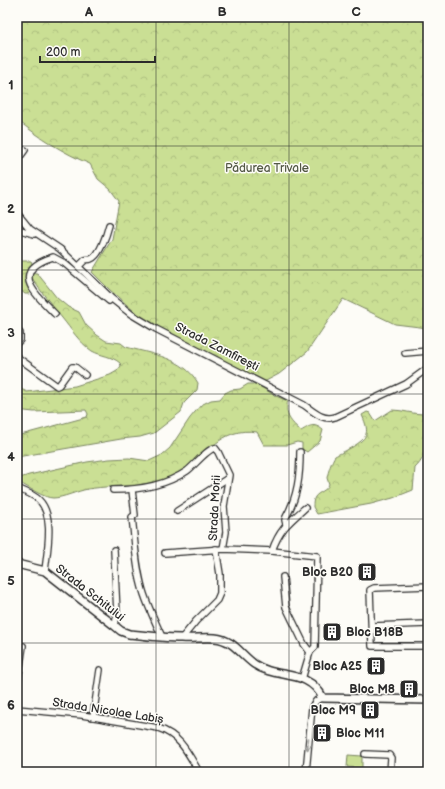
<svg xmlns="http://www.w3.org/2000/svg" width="445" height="789" font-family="'Balsamiq Sans',sans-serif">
  <defs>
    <pattern id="forest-crowns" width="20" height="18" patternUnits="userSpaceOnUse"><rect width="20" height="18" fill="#cadf94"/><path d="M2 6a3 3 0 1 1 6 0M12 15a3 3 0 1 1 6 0" fill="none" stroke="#aec080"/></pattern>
  </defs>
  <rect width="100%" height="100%" fill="#fdfcf7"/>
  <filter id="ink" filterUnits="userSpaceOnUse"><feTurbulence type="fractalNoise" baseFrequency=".025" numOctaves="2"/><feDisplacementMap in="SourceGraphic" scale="8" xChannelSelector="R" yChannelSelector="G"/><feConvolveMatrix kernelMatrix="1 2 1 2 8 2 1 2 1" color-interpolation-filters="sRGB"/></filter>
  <g filter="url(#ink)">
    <g fill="url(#forest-crowns)" stroke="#7a8560">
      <path d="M17,17H428V328L395,324L343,299L307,352L279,374L264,382L143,319L110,290L92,272L112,239L119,201L110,189L98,179L90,164C63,153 39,137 17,120Z"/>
      <path d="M17,261H31L32,263C25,278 22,276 30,293L29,294H25L17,288Z"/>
      <path d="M33,273H37L57,298L68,307L79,312L86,325L97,335L106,341L121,343L126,347C152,354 184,358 198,383L197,390L184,403L181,412L154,433L140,437L121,439L17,457V436L87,417L88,414L86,410L34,412L25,411L17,409V387L27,392L75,386L110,375L117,371L121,366L120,363C112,356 101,356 92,351C79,342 71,329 62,318C52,305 41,292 32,278Z"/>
      <path d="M248,384H256L276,396L288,401C284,415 291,422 301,431C310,426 313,422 323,430L320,441L307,452L302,449V443L297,442L287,445H264L257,432C220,426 207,457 180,473C152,489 118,484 88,489C77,491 63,498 53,498C44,498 28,487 20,483L18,480L20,478L29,475L87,462L109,459L129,458L149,461L162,455L170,448L190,418L201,405L211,400L220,399L225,393L231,390L240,389Z"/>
      <path d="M392,410C403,410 412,414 423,414C427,433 431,453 415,468L413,490L393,498L371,504L317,514L313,507C313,504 313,500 315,497C318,492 327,491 329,484L327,478C328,472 332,460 335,456C343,452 365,442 366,434C368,428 364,420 362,415L367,412L370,413L375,421Z"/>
      <polygon points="348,755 362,756 362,768 347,767"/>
    </g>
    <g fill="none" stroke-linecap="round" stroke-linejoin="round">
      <defs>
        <g id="minor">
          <polyline points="17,161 25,150"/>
          <path d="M17,213L30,229L60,249L112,299L131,314L156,329L304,405C314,412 323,421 335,417L406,384L428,368"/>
          <polyline points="17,229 34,234"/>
          <path d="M79,266L85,260C87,259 89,260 91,259C100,256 107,233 109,225"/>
          <path d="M55,314C34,293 9,271 53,257L64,263L109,301"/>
          <polyline points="17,330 20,333 20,340 17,343"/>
          <polyline points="405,353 428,351"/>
          <polyline points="17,357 57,386 59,385 72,367 75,367 85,375"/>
          <path d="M17,488C25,492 33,494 39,500C55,516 47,551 45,571"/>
          <path d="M113,490C138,490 165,486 187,471C194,466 207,449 215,448L218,452L229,475L224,506L226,532L223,549"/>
          <path d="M132,490L135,515L132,517C135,542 136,570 144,594C149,609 156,623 162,637"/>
          <polyline points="177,511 228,478"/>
          <path d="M286,524L285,520L286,517C298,496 300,475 300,452"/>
          <polyline points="114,550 117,613 115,626"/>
          <path d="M272,551C279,530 289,522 305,508"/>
          <polyline points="165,553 223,549 272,551 317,556 315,647 310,652 302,679"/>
          <polyline points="283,577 286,607 304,644 310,652"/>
          <polyline points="428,586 374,588 370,590 372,646 428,646"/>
          <polyline points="372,626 428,624"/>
          <polyline points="182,638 196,621 217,600 220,593 220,574 216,549"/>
          <polyline points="17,687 23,646"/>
          <path d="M17,709L82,715L158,728C180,735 188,753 199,772"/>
          <polyline points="93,717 100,670"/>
          <polyline points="365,754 389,755 391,758 390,772"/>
          <path d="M306,772L312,707C315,701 317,699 323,698"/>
        </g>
        <path id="major" d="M17,564L45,571L115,626L121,631L129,634C147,636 164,638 181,638C192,639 204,637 215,638C234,640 240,654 254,664C277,680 308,668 323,698L428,700"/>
      </defs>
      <use href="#minor" stroke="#2b2b2b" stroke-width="8"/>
      <use href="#major" stroke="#2b2b2b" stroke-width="10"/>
      <use href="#minor" stroke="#fdfcf7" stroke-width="5.5"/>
      <use href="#major" stroke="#fdfcf7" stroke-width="7"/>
    </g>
    <defs><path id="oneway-shaft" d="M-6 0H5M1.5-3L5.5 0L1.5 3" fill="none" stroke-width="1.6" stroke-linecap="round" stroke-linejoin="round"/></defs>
    <use stroke="#9e9e9b" href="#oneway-shaft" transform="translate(308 744) rotate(95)"/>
  </g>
  <path fill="none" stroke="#2b2b2b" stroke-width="1" stroke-opacity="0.55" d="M156,17V772M289,17V772M17,146H428M17,270H428M17,394H428M17,519H428M17,643H428"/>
  <defs>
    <symbol id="building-square" viewBox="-11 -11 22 22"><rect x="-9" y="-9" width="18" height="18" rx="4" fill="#2b2b2b" stroke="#fdfcf7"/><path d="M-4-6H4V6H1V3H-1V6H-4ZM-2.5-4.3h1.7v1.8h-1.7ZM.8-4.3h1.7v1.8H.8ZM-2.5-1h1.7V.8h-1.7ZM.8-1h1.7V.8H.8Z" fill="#fff"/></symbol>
  </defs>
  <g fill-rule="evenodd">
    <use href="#building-square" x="356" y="561" width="22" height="22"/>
    <use href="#building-square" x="321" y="621" width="22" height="22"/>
    <use href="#building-square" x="365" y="655" width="22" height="22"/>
    <use href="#building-square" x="398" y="678" width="22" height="22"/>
    <use href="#building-square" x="359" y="699" width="22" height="22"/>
    <use href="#building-square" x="311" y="722" width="22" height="22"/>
  </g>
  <g text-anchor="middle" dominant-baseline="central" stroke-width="3" stroke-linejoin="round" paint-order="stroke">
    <g font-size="12" fill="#535845" stroke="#fdfcf7">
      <text x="267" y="168">Pădurea Trivale</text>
    </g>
    <g font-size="12" fill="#2b2b2b" stroke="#fdfcf7">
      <text transform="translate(217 347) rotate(27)">Strada Zamfirești</text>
      <text transform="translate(215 508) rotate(-87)">Strada Morii</text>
      <text transform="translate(90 593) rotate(38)">Strada Schitului</text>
      <text transform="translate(108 711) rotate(9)">Strada Nicolae Labiș</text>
    </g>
    <g font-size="12" font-weight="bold" fill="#2b2b2b" stroke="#fdfcf7" text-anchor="end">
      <text x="353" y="572">Bloc B20</text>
      <text x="346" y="632" text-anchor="start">Bloc B18B</text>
      <text x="362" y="666">Bloc A25</text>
      <text x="395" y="689">Bloc M8</text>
      <text x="356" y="710">Bloc M9</text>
      <text x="336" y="733" text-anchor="start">Bloc M11</text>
    </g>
  </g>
  <rect width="445" height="789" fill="none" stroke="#fdfcf7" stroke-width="44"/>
  <path d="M40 56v6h115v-6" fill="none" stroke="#2b2b2b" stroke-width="2"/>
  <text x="46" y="56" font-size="12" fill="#2b2b2b" stroke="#fdfcf7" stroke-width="3" paint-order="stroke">200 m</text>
  <rect x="22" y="22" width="401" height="745" fill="none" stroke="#2b2b2b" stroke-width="1.5"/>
  <g font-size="13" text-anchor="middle" font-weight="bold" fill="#2b2b2b">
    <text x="89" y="16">A</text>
    <text x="222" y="16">B</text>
    <text x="356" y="16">C</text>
    <text x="11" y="89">1</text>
    <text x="11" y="213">2</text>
    <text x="11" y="337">3</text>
    <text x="11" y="461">4</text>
    <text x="11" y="585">5</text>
    <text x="11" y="709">6</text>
  </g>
</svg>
